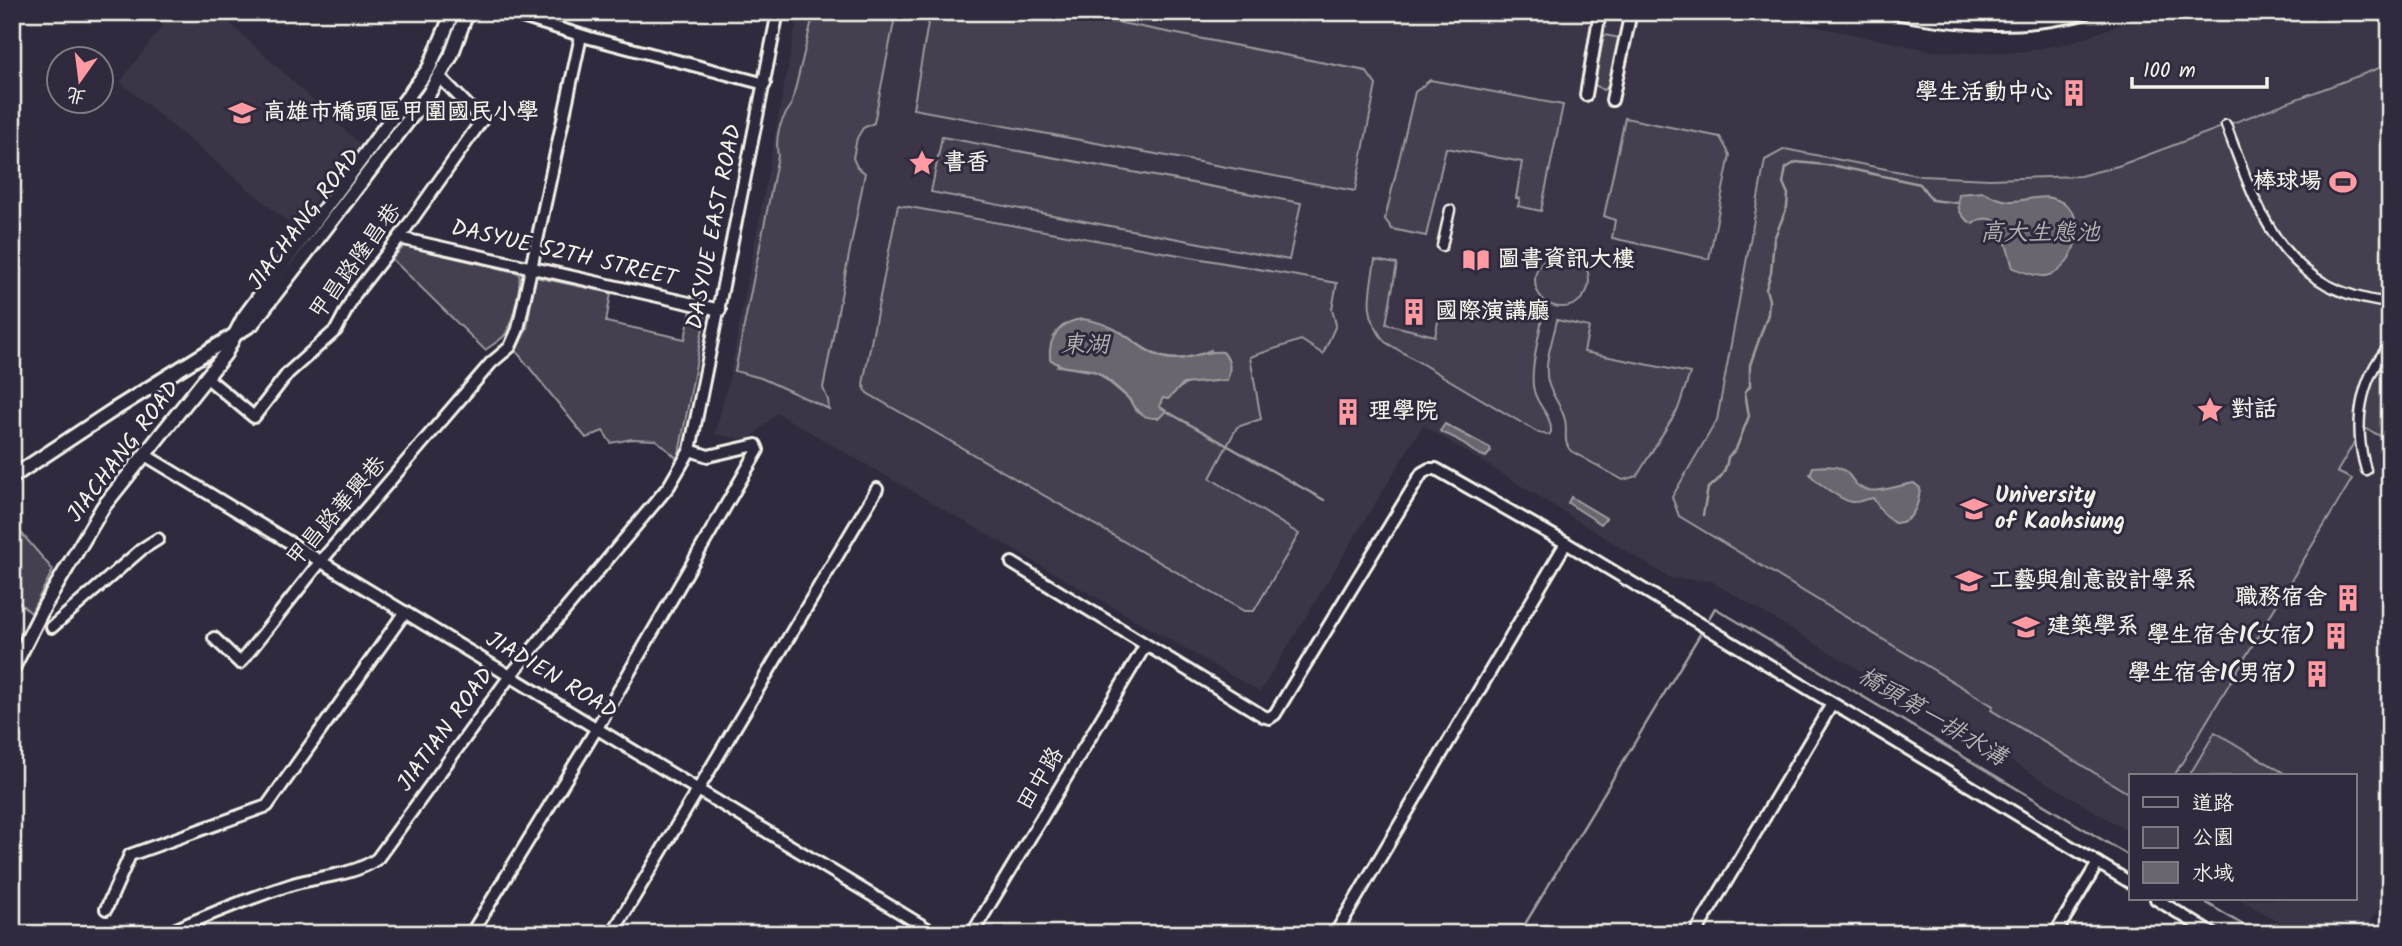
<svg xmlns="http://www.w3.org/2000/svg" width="2402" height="946" font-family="Kalam,'LXGW WenKai TC',sans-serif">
  <rect width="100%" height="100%" fill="#2f2a3d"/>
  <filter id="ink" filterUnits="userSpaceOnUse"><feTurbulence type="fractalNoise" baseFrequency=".0143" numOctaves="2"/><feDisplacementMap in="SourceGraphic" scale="14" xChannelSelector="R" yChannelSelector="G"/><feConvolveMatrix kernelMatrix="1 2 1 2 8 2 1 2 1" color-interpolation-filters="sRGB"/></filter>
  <g filter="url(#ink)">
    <g fill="#3b3647">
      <polygon points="173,12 218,12 360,144 294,227 120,82"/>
      <polygon points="798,12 1748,12 1933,51 1971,53 2019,52 2070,43 2153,12 2390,12 2390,890 2363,934 2299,934 2240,899 2355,899 2355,776 2131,776 2131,833 1711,581 1670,578 1423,425 1260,692 777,413 749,440 715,434 730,375"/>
    </g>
    <g fill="#454050" stroke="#9c989c" stroke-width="2" fill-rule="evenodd">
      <path d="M814,12H896L874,123L863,128L857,138L853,158L857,167L865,173L823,388L828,400L829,409L761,378L735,371L778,156C775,137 779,122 791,106Z"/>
      <polygon points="930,12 1065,12 1366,71 1376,85 1355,191 913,109"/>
      <polygon points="1604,35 1620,38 1609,87 1603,90 1594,84"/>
      <polygon points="2390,64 2390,441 2363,427 2337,472 2352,479 2174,776 2131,776 2131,795 1991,710 1993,706 1679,516 1672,497 1717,420 1765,160 1785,149 1921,176 1990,179 2080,176 2118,166"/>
      <polygon points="1430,80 1563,105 1541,211 1518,206 1520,199 1516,198 1522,162 1446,148 1426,236 1392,229 1385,219 1415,92"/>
      <polygon points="1625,118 1720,137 1730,155 1709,259 1612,238 1615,220 1604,216"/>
      <polygon points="942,137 1301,203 1289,260 931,192"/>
      <path d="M898,205L1337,283L1332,309L1336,325L1323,354L1301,340L1250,357L1261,419L1237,427L1210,478L1299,534L1254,611H1244L867,393L863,384ZM1121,332C1155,356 1169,368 1211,350L1217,381C1196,380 1182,381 1168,399L1163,397L1158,406L1137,412L1128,398L1097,372L1058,366Z"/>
      <path d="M404,246L519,273C522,286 512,325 504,336C499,341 491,346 485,350L392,259Z"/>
      <circle cx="1562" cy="280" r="27"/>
      <path d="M1375,260L1397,264L1386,324L1435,336L1442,303L1498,314L1500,308L1542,318C1539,337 1529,373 1534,391C1538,407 1552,415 1551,432L1549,435L1539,433L1385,342C1362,313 1370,293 1375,260Z"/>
      <polygon points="535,277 611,293 606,322 685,339 691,310 706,312 678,459 656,440 632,439 611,443 603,431 586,438 516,351 527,328"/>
      <path d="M1557,320L1589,327L1584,352L1690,373L1678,409L1637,476L1623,480L1571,451C1562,441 1568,433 1565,420C1562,407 1553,397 1549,385C1542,366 1553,340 1557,320Z"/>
      <polygon points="12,522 53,570 31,613 12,596"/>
      <polygon points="2215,732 2289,776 2189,776"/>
    </g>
    <g fill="#6a6670" stroke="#a19ea0" stroke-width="2">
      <path d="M1983,192C1991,196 1999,200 2009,201C2030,202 2046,189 2067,206C2089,223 2072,273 2045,276C2035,277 2023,271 2013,268L2004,236V224C1993,219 1982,215 1973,224C1959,216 1957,209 1959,194Z"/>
      <path d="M1083,319C1097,321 1111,326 1123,334C1137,343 1149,355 1165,358C1186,363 1203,349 1223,352C1231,361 1231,369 1227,380L1183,384L1168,399L1163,398L1159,406L1166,411L1159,418C1142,419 1139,413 1130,400C1124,394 1104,375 1096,372C1080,365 1065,372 1050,359C1048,336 1061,321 1083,319Z"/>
      <path d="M1445,424L1490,448L1491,451L1486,457C1466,451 1463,438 1442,433L1440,431Z"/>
      <path d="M1813,467C1825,466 1841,464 1849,475C1852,478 1855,485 1860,487C1875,496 1898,485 1914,483L1920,488C1919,504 1913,524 1894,523L1883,513L1873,498C1866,499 1858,503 1851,502C1842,500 1815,482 1810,474Z"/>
      <polygon points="1571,497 1606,518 1601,524 1568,503"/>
    </g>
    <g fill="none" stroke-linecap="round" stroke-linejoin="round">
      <g stroke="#a19ea0" stroke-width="2.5">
        <polyline points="1166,411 1324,500"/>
        <path d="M1703,515L1708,488C1721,479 1726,472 1728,457L1736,449L1749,416L1745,392L1750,386V365L1768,314L1769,300L1766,289L1771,273L1774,239L1787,207L1788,194L1783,183L1786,168L1796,162L1836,166L1920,184L1932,200L1957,203"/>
        <polyline points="1705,625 1715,608 2131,857"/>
        <polyline points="2200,899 2258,934"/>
        <polyline points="1519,934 1702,631"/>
        <polyline points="2386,934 2390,928"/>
      </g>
      <defs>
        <g id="pedestrian">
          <path d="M2226,125C2259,213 2281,291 2390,303"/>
          <polyline points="1442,246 1450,210"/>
          <path d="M2366,470C2353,426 2359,380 2390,345"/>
        </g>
        <g id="minor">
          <polyline points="506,12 590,38 765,84"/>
          <polyline points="1586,95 1600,12"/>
          <polyline points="1612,100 1631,12"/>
          <polyline points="399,238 720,310"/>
          <polyline points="206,377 254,417 288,373 336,330 355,294 399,238 482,120 440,77"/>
          <polyline points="145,455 936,934"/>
          <polyline points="1012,563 1263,716 1269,718 1275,714 1422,473 1429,469 1436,469 1566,543 2131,883"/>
          <polyline points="52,627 142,549 158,539"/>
          <polyline points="214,638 240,663 321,561 491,363 510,347 518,329 581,36"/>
          <polyline points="2156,899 2213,934"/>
          <polyline points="106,909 130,855 267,806 405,612"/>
          <path d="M165,934C207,915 249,898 293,884C321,876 352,876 377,859L510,676L669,486L690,450L778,12"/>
          <polyline points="471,934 597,728 758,450 756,445 708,456 690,450"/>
          <polyline points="612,934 877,489"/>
          <polyline points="972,934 1145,646"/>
          <polyline points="1335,934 1566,543"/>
          <polyline points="1695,934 1832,704"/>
          <polyline points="2055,934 2098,863"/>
        </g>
        <g id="tertiary">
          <path d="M1894,12C1948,22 1998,27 2052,19C2063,17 2074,16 2085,12"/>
          <polyline points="1967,12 2024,12"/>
          <polyline points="12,477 112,411 252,324 428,95 451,56 467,12"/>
          <polyline points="12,670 45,605 103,507 225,354 244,317 429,68 453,12"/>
        </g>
      </defs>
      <use href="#pedestrian" stroke="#f4f1e8" stroke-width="13"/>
      <use href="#minor" stroke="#f4f1e8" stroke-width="16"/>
      <use href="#tertiary" stroke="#f4f1e8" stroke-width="18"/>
      <use href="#pedestrian" stroke="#2f2a3d" stroke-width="8"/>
      <use href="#minor" stroke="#2f2a3d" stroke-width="10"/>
      <use href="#tertiary" stroke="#2f2a3d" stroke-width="12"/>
    </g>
  </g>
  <defs>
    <symbol id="building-bare" viewBox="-9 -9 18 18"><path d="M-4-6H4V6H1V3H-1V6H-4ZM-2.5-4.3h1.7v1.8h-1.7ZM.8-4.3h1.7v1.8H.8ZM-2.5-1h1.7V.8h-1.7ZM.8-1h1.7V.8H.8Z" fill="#ff9aa2" stroke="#2f2a3d" stroke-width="2.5" paint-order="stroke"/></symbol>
    <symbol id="school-bare" viewBox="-9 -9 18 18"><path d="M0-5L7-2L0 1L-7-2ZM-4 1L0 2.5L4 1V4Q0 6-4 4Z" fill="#ff9aa2" stroke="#2f2a3d" stroke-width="2.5" paint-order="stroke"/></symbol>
    <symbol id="sight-bare" viewBox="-9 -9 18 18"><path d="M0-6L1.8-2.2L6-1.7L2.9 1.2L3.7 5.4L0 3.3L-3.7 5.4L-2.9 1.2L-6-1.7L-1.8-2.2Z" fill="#ff9aa2" stroke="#2f2a3d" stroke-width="2.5" paint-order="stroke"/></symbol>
    <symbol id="stadium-bare" viewBox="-9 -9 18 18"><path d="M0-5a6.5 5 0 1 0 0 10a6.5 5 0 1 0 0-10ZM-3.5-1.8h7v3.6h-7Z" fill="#ff9aa2" stroke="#2f2a3d" stroke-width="2.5" paint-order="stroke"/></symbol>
    <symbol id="library-bare" viewBox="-9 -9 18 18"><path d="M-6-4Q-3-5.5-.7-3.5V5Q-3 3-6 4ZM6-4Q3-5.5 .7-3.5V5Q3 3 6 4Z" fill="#ff9aa2" stroke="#2f2a3d" stroke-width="2.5" paint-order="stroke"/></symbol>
    <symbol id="university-bare" viewBox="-9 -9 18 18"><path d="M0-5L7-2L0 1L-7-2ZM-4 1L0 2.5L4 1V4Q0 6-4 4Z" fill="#ff9aa2" stroke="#2f2a3d" stroke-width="2.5" paint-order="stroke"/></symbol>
  </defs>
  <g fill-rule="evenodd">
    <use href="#building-bare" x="2055" y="74" width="38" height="38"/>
    <use href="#school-bare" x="223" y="94" width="38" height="38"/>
    <use href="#sight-bare" x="903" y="144" width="38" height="38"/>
    <use href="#stadium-bare" x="2324" y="163" width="38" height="38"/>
    <use href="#library-bare" x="1457" y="241" width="38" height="38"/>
    <use href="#building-bare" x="1395" y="293" width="38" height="38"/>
    <use href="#sight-bare" x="2191" y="391" width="38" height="38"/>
    <use href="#building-bare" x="1329" y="393" width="38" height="38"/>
    <use href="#university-bare" x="1955" y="490" width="38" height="38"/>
    <use href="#university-bare" x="1950" y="562" width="38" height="38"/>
    <use href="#building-bare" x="2329" y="579" width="38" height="38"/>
    <use href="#university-bare" x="2007" y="608" width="38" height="38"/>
    <use href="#building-bare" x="2317" y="617" width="38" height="38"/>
    <use href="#building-bare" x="2298" y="655" width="38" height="38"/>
  </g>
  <g text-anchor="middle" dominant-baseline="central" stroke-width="6" stroke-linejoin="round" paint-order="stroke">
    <g font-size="23" font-weight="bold" fill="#f4f1e8" stroke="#2f2a3d" text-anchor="start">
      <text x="2053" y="93" text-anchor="end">學生活動中心</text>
      <text x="263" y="113">高雄市橋頭區甲圍國民小學</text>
      <text x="943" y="163">書香</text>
      <text x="2322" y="182" text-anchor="end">棒球場</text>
      <text x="1497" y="260">圖書資訊大樓</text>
      <text x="1435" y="312">國際演講廳</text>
      <text x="2231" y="410">對話</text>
      <text x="1369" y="412">理學院</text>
      <text x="1995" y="496">University<tspan x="1995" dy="26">of Kaohsiung</tspan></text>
      <text x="1990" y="581">工藝與創意設計學系</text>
      <text x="2327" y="598" text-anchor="end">職務宿舍</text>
      <text x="2047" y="627">建築學系</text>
      <text x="2315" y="636" text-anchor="end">學生宿舍1(女宿)</text>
      <text x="2296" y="674" text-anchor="end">學生宿舍1(男宿)</text>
    </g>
    <g font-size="23" fill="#f4f1e8" stroke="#2f2a3d">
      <text transform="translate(305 220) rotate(-53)">JIACHANG ROAD</text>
      <text transform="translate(715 227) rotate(-79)">DASYUE EAST ROAD</text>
      <text transform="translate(564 254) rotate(13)">DASYUE 52TH STREET</text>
      <text transform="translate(356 262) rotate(-54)">甲昌路隆昌巷</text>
      <text transform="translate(124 452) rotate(-53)">JIACHANG ROAD</text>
      <text transform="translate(337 512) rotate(-49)">甲昌路華興巷</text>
      <text transform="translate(551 676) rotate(31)">JIADIEN ROAD</text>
      <text transform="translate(446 730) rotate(-54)">JIATIAN ROAD</text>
      <text transform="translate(1041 779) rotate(-59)">田中路</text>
    </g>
    <g font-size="24" font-style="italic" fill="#b6b2b2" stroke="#2f2a3d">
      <text x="2040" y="233">高大生態池</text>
      <text x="1085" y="345">東湖</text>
      <text transform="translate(1932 717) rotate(31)">橋頭第一排水溝</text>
    </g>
  </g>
  <rect width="2402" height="946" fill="none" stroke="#2f2a3d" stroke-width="42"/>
  <rect x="21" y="21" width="2360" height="904" fill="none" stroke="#f4f1e8" stroke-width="2.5" filter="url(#ink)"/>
  <rect x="2129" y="774" width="228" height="126" fill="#2f2a3d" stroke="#7e7a81" stroke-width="2"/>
  <rect x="2143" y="797" width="35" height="10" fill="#2f2a3d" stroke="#7e7a81" stroke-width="2"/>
  <text x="2192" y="810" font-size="21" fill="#f4f1e8">道路</text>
  <rect x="2143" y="827" width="35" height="21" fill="#454050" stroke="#7e7a81" stroke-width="2"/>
  <text x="2192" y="844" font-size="21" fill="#f4f1e8">公園</text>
  <rect x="2143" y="862" width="35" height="21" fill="#6a6670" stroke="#7e7a81" stroke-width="2"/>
  <text x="2192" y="880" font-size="21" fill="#f4f1e8">水域</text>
  <g transform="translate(80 80) rotate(194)"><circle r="33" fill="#2f2a3d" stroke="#7e7a81" stroke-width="2"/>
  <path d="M0-5L12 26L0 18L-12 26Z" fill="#ff9aa2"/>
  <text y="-10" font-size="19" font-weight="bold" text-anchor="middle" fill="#f4f1e8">北</text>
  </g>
  <path d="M2132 77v10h135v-10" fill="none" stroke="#f4f1e8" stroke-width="3.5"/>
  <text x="2143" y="77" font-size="21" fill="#f4f1e8" stroke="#2f2a3d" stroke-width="5" paint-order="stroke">100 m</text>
</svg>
